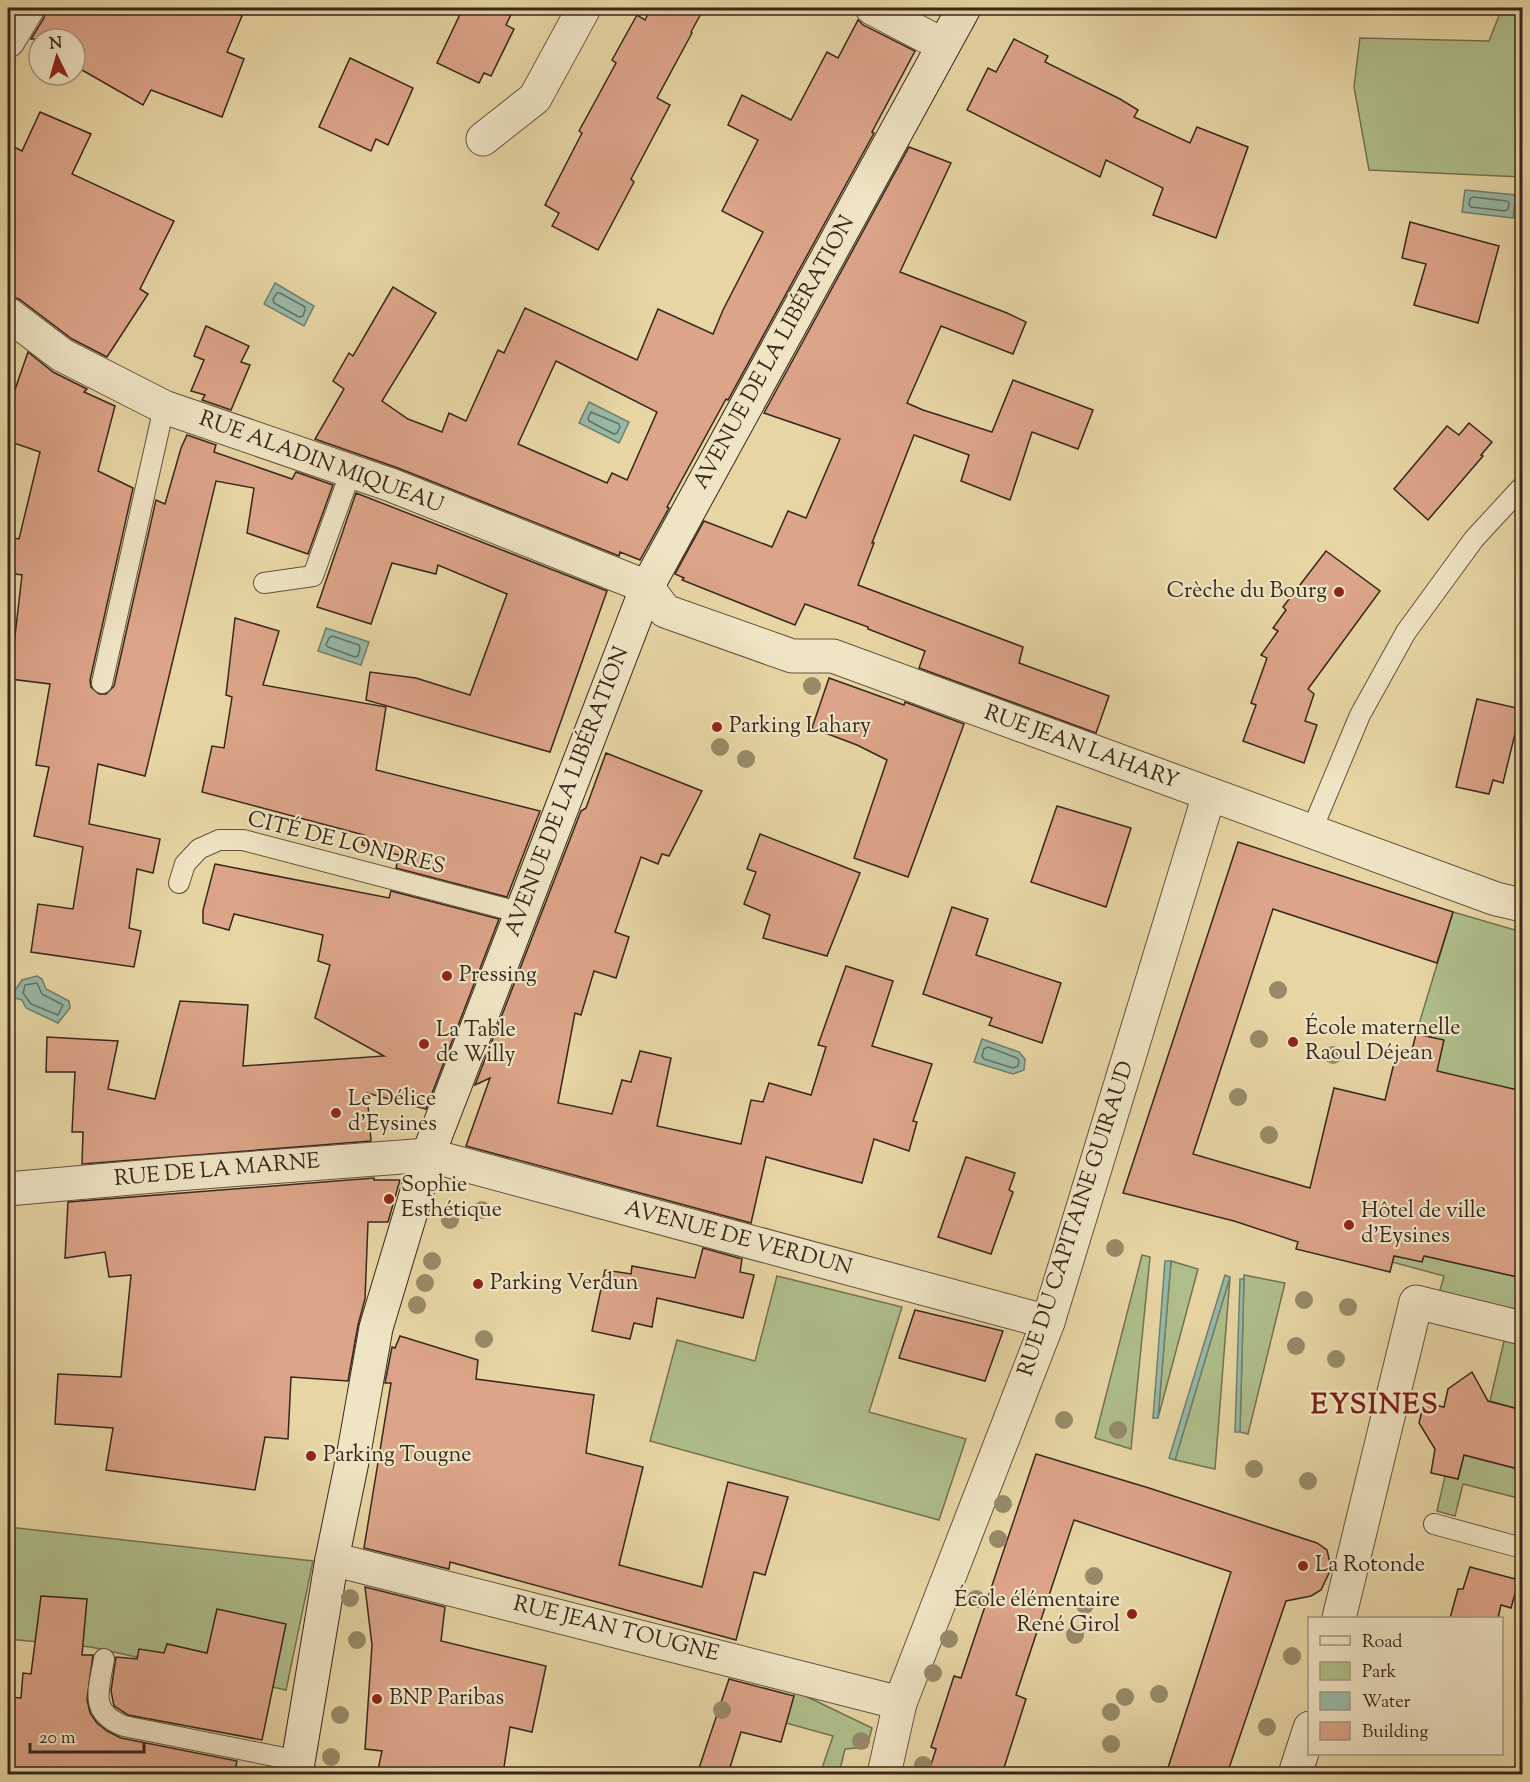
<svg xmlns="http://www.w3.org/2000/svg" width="1530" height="1782" font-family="'Sorts Mill Goudy',serif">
  <rect width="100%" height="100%" fill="#e7d5a4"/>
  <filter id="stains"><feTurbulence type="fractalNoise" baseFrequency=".00333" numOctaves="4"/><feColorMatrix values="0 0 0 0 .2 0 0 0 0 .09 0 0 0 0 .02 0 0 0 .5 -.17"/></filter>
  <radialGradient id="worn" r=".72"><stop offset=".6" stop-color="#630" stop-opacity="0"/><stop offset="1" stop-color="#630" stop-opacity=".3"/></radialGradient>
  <g fill="#afbe8a" stroke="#737254" stroke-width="1.5">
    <polygon points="1502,8 1522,8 1522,177 1369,170 1354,87 1360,38 1489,41"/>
    <polygon points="1453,912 1522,932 1522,1091 1467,1079 1416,1161 1443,1040 1416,1034"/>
    <polygon points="1414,1168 1412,1259 1422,1262 1426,1246 1439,1259 1522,1278 1522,1410 1490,1401 1508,1324 1438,1297 1444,1276 1392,1262"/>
    <polygon points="1142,1255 1150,1257 1131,1449 1095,1438"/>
    <polygon points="1171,1261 1198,1269 1158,1418"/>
    <polygon points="1244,1275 1285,1283 1248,1434 1240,1432"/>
    <polygon points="777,1276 902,1307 869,1412 966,1439 939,1520 650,1441 677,1340 755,1361"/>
    <polygon points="1230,1277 1215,1469 1175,1460"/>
    <polygon points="1464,1455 1522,1470 1522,1499 1463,1484 1455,1516 1437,1511 1445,1476 1458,1478"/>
    <polygon points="8,1527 313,1561 286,1690 91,1647 8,1639"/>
    <polygon points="795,1691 872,1728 867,1747 845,1749 839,1774 820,1774 833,1736 786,1723"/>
  </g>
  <g fill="#97b9a7" stroke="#717f70" stroke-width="1.5">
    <polygon points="1465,190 1516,195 1513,218 1462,212"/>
    <polygon points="275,283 314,306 304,326 264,304"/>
    <polygon points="589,402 629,422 619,443 579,423"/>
    <polygon points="326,628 369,642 361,665 318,651"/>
    <polygon points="37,976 42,979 46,989 69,1001 70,1008 58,1023 26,1008 22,1000 15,998 14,992 22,980"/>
    <polygon points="982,1039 1019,1052 1025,1059 1024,1070 1013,1074 974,1062"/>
    <polygon points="1165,1261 1171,1261 1158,1418 1153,1418"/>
    <polygon points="1225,1275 1230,1277 1175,1460 1169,1458"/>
    <polygon points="1240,1279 1244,1279 1240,1432 1235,1432"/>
  </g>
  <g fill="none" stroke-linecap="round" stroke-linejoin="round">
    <g stroke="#677062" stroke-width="1.5">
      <polygon points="1473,197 1507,201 1509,203 1508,209 1505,211 1471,207 1469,205 1470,199"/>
      <polygon points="277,293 280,293 305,307 305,310 303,316 299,317 274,303 273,299"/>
      <polygon points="591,412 619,424 620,427 617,433 614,434 589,421 588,418"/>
      <polygon points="332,636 359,645 360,648 358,656 355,657 328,647 326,645 329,638"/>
      <polygon points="37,983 42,994 63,1005 58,1015 31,1004 23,993 25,985"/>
      <polygon points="988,1047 1017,1058 1019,1061 1018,1066 1013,1068 984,1059 982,1056 984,1049"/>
    </g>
  </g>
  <g fill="#dca488" stroke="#37271d" stroke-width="1.5" fill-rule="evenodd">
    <polygon points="47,8 222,8 242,16 227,52 244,59 222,117 151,90 143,105 75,66 75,39 31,39 44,18"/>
    <polygon points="463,8 514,8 506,25 514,29 491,76 484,73 479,83 437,63"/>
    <polygon points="651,8 704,8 691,32 692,33 657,98 670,105 631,179 634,182 598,250 552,226 559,213 545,205 582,133 579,131 616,63 612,60 637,15 645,20"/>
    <path d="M858,20L863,25L915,51L872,132L874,133L728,400L726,399L667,507L669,508L640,560L620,552L619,556L398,468L315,439L344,389L333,381L349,353L353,356L393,287L436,313L382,401L408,419L442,432L449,413L466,421L498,350L504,353L525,308L637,360L658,309L713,334L723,310L763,232L722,211L758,140L728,125L742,95L791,120L827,52L838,58ZM556,361L657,412L627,480L612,473L607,483L518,444Z"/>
    <polygon points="1014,39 1048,56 1045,62 1120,99 1138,110 1134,117 1190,143 1197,127 1248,147 1216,238 1153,215 1163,188 1106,160 1100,177 967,110 988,68 996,72"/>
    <polygon points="350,58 413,88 388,145 376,139 371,151 319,127"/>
    <polygon points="40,112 91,134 72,174 174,221 140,289 148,294 107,357 72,339 19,299 8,296 8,144 22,151"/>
    <polygon points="909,147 951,163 900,272 1007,313 1026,322 1013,354 941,326 907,403 923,410 992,432 1013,380 1093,410 1078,449 1032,432 1010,500 961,481 969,455 914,435 872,543 874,543 858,585 1023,647 1019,663 1109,696 1096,733 919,668 925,651 868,629 868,627 805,604 795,625 682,580 684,578 675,574 704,521 772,547 788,511 806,518 840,439 764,413"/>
    <polygon points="1410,222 1499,246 1478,323 1414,305 1426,264 1402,258"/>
    <polygon points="206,326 249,346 241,362 250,365 231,410 202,400 205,395 191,391 204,360 194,356"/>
    <polygon points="28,352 53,372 87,389 84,392 115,406 98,471 133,488 90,680 91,687 99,694 106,694 114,686 156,500 165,504 181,448 187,435 216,445 214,452 292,479 296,472 333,485 308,554 247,533 254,488 216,481 145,776 98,764 89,824 160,839 153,873 137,869 129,928 141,931 134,967 31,952 38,904 73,909 83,847 34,836 49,767 36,765 50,684 10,679 22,575 8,573 8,537 19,539 40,452 8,441 8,410"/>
    <polygon points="1469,423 1492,442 1481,455 1483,456 1428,520 1394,489 1447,426 1459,435"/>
    <polygon points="356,493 607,591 550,752 366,700 370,672 416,678 470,695 507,594 438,565 436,574 392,563 371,624 317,607"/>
    <polygon points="1326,551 1380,591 1308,689 1314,694 1305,721 1317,725 1304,763 1243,741 1256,705 1251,703 1267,658 1261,655 1278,631 1273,628 1286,610 1283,607"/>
    <polygon points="235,618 279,631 263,685 386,707 376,770 540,811 507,897 396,868 399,855 362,845 364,835 202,792 212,746 224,748 232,697 226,695"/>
    <polygon points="829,678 904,705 905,702 964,724 908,877 854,858 887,760 857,745 812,728"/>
    <polygon points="1477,699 1521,709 1503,783 1493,780 1489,794 1456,787"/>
    <polygon points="606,753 702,791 669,856 662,854 658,864 641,857 615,932 629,937 616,978 594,971 581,1015 575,1013 558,1103 612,1114 622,1080 631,1082 640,1051 671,1058 657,1126 741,1144 751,1100 763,1102 769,1083 811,1095 826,1047 818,1045 846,966 893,981 872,1046 932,1064 913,1121 917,1122 909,1151 874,1139 862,1183 766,1157 751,1223 466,1146 490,1078 475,1085 581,811 586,808"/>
    <polygon points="1057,806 1131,828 1106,907 1031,882"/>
    <polygon points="760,834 860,873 827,956 763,938 770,915 744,904 756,872 747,869"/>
    <polygon points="1238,842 1453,912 1437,963 1273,909 1193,1154 1310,1188 1334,1088 1385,1100 1397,1051 1411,1054 1416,1034 1444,1040 1437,1071 1522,1091 1522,1278 1424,1256 1422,1262 1394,1256 1390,1272 1296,1249 1298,1242 1234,1221 1123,1193"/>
    <polygon points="215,864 389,898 391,891 499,919 426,1109 367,1093 371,1141 82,1164 83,1132 72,1132 75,1072 46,1072 47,1037 118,1041 108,1089 155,1099 180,1001 248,1005 243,1066 384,1056 315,1018 330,965 318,961 323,935 234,914 229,930 203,923 203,910"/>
    <polygon points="952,907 988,919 976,955 1061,983 1042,1043 989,1025 992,1018 923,994"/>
    <polygon points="966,1157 1015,1173 1009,1190 1013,1192 991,1254 938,1237"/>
    <polygon points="374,1178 374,1180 400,1180 388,1222 368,1222 365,1299 358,1325 348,1381 291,1377 288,1439 265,1437 255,1490 106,1470 113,1428 55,1424 58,1374 121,1377 131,1275 109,1277 105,1252 65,1258 68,1202"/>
    <polygon points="703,1248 742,1259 740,1272 754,1275 743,1318 657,1298 652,1327 634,1323 630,1339 592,1331 605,1270 631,1274 632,1266 695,1278"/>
    <polygon points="915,1310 1003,1331 985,1381 899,1358"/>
    <polygon points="400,1336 478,1360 476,1379 594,1395 586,1453 643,1467 619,1565 702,1587 728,1482 788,1497 765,1575 754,1572 736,1640 450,1562 449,1569 364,1548 391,1383 385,1383 392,1347 395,1348"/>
    <polygon points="1472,1372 1488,1401 1522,1410 1522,1470 1464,1455 1458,1479 1431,1473 1435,1449 1419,1423 1424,1403 1444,1407 1448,1389"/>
    <polygon points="1036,1454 1149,1488 1317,1543 1327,1550 1330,1563 1329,1573 1321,1590 1311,1596 1286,1601 1227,1774 1166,1774 1231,1572 1074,1520 1016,1695 1026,1699 1002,1774 928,1774 936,1749 931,1747 954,1676 961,1678"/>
    <polygon points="1470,1567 1519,1580 1511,1608 1501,1605 1498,1618 1450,1618 1458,1589 1463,1589"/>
    <polygon points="365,1587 445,1607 441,1641 546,1666 532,1732 510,1727 503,1774 377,1774 382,1751 365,1749 372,1645"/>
    <polygon points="41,1596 87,1599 82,1655 93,1655 87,1699 90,1713 97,1723 107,1731 121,1738 237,1761 234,1774 30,1774 8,1771 8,1697 21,1698 23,1673 31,1674"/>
    <polygon points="217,1609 286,1624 262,1740 128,1715 114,1706 111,1691 116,1657 137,1659 139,1649 164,1653 167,1644 207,1653"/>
    <polygon points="729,1679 794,1696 781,1742 741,1732 728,1774 697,1774"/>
  </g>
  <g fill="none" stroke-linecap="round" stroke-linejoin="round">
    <defs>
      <g id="lane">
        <polyline points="264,583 313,576 351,471"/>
        <polyline points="102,683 164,407"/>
        <polyline points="1311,832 1360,715 1406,632 1474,539 1522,487"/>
        <polyline points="179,883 185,864 199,849 219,840 243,840 522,913"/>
        <polyline points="1434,1524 1522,1548"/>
        <path d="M104,1659C99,1690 88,1712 124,1726L299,1761"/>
      </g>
      <g id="street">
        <polyline points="872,8 943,45"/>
        <polyline points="8,41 28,8"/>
        <polyline points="483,139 535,98 584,8"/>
        <polyline points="8,314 62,355 164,407 391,485 647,587 665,611 792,656 833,656 1496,899 1522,905"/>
        <polyline points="8,1189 176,1174 428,1155 1048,1322"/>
        <polyline points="332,1559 900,1703"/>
        <polyline points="1339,1618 1416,1302 1522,1328"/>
        <polyline points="884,1774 900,1703 1048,1322 1209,795"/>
        <polyline points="1295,1774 1310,1728"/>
      </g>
      <polyline id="secondary" points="296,1774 332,1559 354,1452 376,1328 428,1155 647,587 964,8"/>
    </defs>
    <use href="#lane" stroke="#63523f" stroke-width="22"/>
    <use href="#street" stroke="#63523f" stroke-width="35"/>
    <use href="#secondary" stroke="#37271d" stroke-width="35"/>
    <use href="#lane" stroke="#efe4c4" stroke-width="20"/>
    <use href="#street" stroke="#efe4c4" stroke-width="33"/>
    <use href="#secondary" stroke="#efe4c4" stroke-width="33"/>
  </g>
  <g fill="#978a69">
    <circle cx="812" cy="686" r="9"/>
    <circle cx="720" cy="747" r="9"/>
    <circle cx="746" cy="759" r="9"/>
    <circle cx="1278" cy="990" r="9"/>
    <circle cx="1259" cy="1039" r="9"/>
    <circle cx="1333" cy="1055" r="9"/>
    <circle cx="1238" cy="1097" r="9"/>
    <circle cx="1269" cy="1135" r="9"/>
    <circle cx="482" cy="1210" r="9"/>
    <circle cx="450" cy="1220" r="9"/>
    <circle cx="1115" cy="1248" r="9"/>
    <circle cx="432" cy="1261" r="9"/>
    <circle cx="425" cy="1283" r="9"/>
    <circle cx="1304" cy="1300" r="9"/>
    <circle cx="417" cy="1305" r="9"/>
    <circle cx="1348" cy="1307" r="9"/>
    <circle cx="484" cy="1339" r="9"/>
    <circle cx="1296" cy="1346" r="9"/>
    <circle cx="1336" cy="1359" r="9"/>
    <circle cx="1064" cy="1420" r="9"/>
    <circle cx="1118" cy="1430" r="9"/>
    <circle cx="1254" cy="1469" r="9"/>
    <circle cx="1308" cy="1481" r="9"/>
    <circle cx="1003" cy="1504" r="9"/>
    <circle cx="998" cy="1539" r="9"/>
    <circle cx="1094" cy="1576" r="9"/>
    <circle cx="350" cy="1598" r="9"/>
    <circle cx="976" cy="1599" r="9"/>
    <circle cx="1085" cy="1605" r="9"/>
    <circle cx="1075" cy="1635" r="9"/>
    <circle cx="949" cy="1639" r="9"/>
    <circle cx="357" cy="1640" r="9"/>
    <circle cx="1292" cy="1656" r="9"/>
    <circle cx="933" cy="1673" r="9"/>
    <circle cx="1159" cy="1694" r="9"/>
    <circle cx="1125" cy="1697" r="9"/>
    <circle cx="722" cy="1710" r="9"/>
    <circle cx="1111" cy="1712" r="9"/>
    <circle cx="340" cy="1715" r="9"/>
    <circle cx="1267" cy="1727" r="9"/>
    <circle cx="861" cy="1741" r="9"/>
    <circle cx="1111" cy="1744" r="9"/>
    <circle cx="331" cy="1757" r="9"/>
    <circle cx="923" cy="1765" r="9"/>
  </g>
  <g fill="#8f2418" stroke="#efe4c4" stroke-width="2">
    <circle cx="1339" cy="592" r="6"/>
    <circle cx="717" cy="727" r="6"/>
    <circle cx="447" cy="976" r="6"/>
    <circle cx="1293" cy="1042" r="6"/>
    <circle cx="424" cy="1044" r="6"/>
    <circle cx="336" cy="1113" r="6"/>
    <circle cx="389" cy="1199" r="6"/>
    <circle cx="1349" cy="1225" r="6"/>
    <circle cx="478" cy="1284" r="6"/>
    <circle cx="311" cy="1456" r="6"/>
    <circle cx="1303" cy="1566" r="6"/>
    <circle cx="1132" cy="1614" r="6"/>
    <circle cx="377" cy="1699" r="6"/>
  </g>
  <g text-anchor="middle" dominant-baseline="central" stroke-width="4.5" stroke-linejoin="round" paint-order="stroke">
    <g font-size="22" fill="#37271d" stroke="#efe4c4">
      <text transform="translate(775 353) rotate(-61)">AVENUE DE LA LIBÉRATION</text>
      <text transform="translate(321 463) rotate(20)">RUE ALADIN MIQUEAU</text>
      <text transform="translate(1081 748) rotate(20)">RUE JEAN LAHARY</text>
      <text transform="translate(568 792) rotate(-69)">AVENUE DE LA LIBÉRATION</text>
      <text transform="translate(346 844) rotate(14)">CITÉ DE LONDRES</text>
      <text transform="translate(217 1171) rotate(-5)">RUE DE LA MARNE</text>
      <text transform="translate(1077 1219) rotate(-72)">RUE DU CAPITAINE GUIRAUD</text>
      <text transform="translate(738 1239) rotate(15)">AVENUE DE VERDUN</text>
      <text transform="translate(616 1630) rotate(14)">RUE JEAN TOUGNE</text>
    </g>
    <g font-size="22" fill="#37271d" stroke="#efe4c4" text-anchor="start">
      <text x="1327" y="592" text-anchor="end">Crèche du Bourg</text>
      <text x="729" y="727">Parking Lahary</text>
      <text x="459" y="976">Pressing</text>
      <text x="1305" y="1029">École maternelle<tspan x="1305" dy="25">Raoul Déjean</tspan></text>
      <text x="436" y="1031">La Table<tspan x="436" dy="25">de Willy</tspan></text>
      <text x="348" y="1100">Le Délice<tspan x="348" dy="25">d'Eysines</tspan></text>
      <text x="401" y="1186">Sophie<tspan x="401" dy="25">Esthétique</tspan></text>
      <text x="1361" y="1212">Hôtel de ville<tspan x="1361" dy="25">d'Eysines</tspan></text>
      <text x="490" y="1284">Parking Verdun</text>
      <text x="323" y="1456">Parking Tougne</text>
      <text x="1315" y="1566">La Rotonde</text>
      <text x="1120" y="1601" text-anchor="end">École élémentaire<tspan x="1120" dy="25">René Girol</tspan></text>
      <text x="389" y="1699">BNP Paribas</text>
    </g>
    <g font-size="28" font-weight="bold" letter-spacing="1.5" fill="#7a1f14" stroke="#efe4c4">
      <text x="1375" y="1406">EYSINES</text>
    </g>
  </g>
  <rect width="1530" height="1782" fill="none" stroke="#e7d5a4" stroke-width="30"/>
  <rect x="9" y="9" width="1512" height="1764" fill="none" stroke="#37271d" stroke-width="3"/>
  <rect x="15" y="15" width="1500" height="1752" fill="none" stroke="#37271d" stroke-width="1.5"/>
  <rect x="1308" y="1617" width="195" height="138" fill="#efe4c4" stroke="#a59881" stroke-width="1.5"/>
  <rect x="1320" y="1636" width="30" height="9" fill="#efe4c4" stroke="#a59881" stroke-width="1.5"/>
  <text x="1362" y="1647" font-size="18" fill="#37271d">Road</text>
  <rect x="1320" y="1662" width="30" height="18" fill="#afbe8a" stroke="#a59881" stroke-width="1.5"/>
  <text x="1362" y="1677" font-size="18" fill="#37271d">Park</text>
  <rect x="1320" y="1692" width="30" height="18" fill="#97b9a7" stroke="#a59881" stroke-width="1.5"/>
  <text x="1362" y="1707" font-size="18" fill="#37271d">Water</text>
  <rect x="1320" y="1722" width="30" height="18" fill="#dca488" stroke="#a59881" stroke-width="1.5"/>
  <text x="1362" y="1737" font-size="18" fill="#37271d">Building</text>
  <g transform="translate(57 57) rotate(355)"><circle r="28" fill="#efe4c4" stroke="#a59881" stroke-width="1.5"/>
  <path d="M0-4.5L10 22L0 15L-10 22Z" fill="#8f2418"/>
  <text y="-9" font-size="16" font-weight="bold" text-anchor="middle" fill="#37271d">N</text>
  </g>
  <path d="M30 1743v9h114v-9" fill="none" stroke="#37271d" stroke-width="3"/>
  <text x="39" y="1743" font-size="18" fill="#37271d" stroke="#efe4c4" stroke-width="4.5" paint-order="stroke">20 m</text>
  <rect width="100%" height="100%" filter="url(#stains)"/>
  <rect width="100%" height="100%" fill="url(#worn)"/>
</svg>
